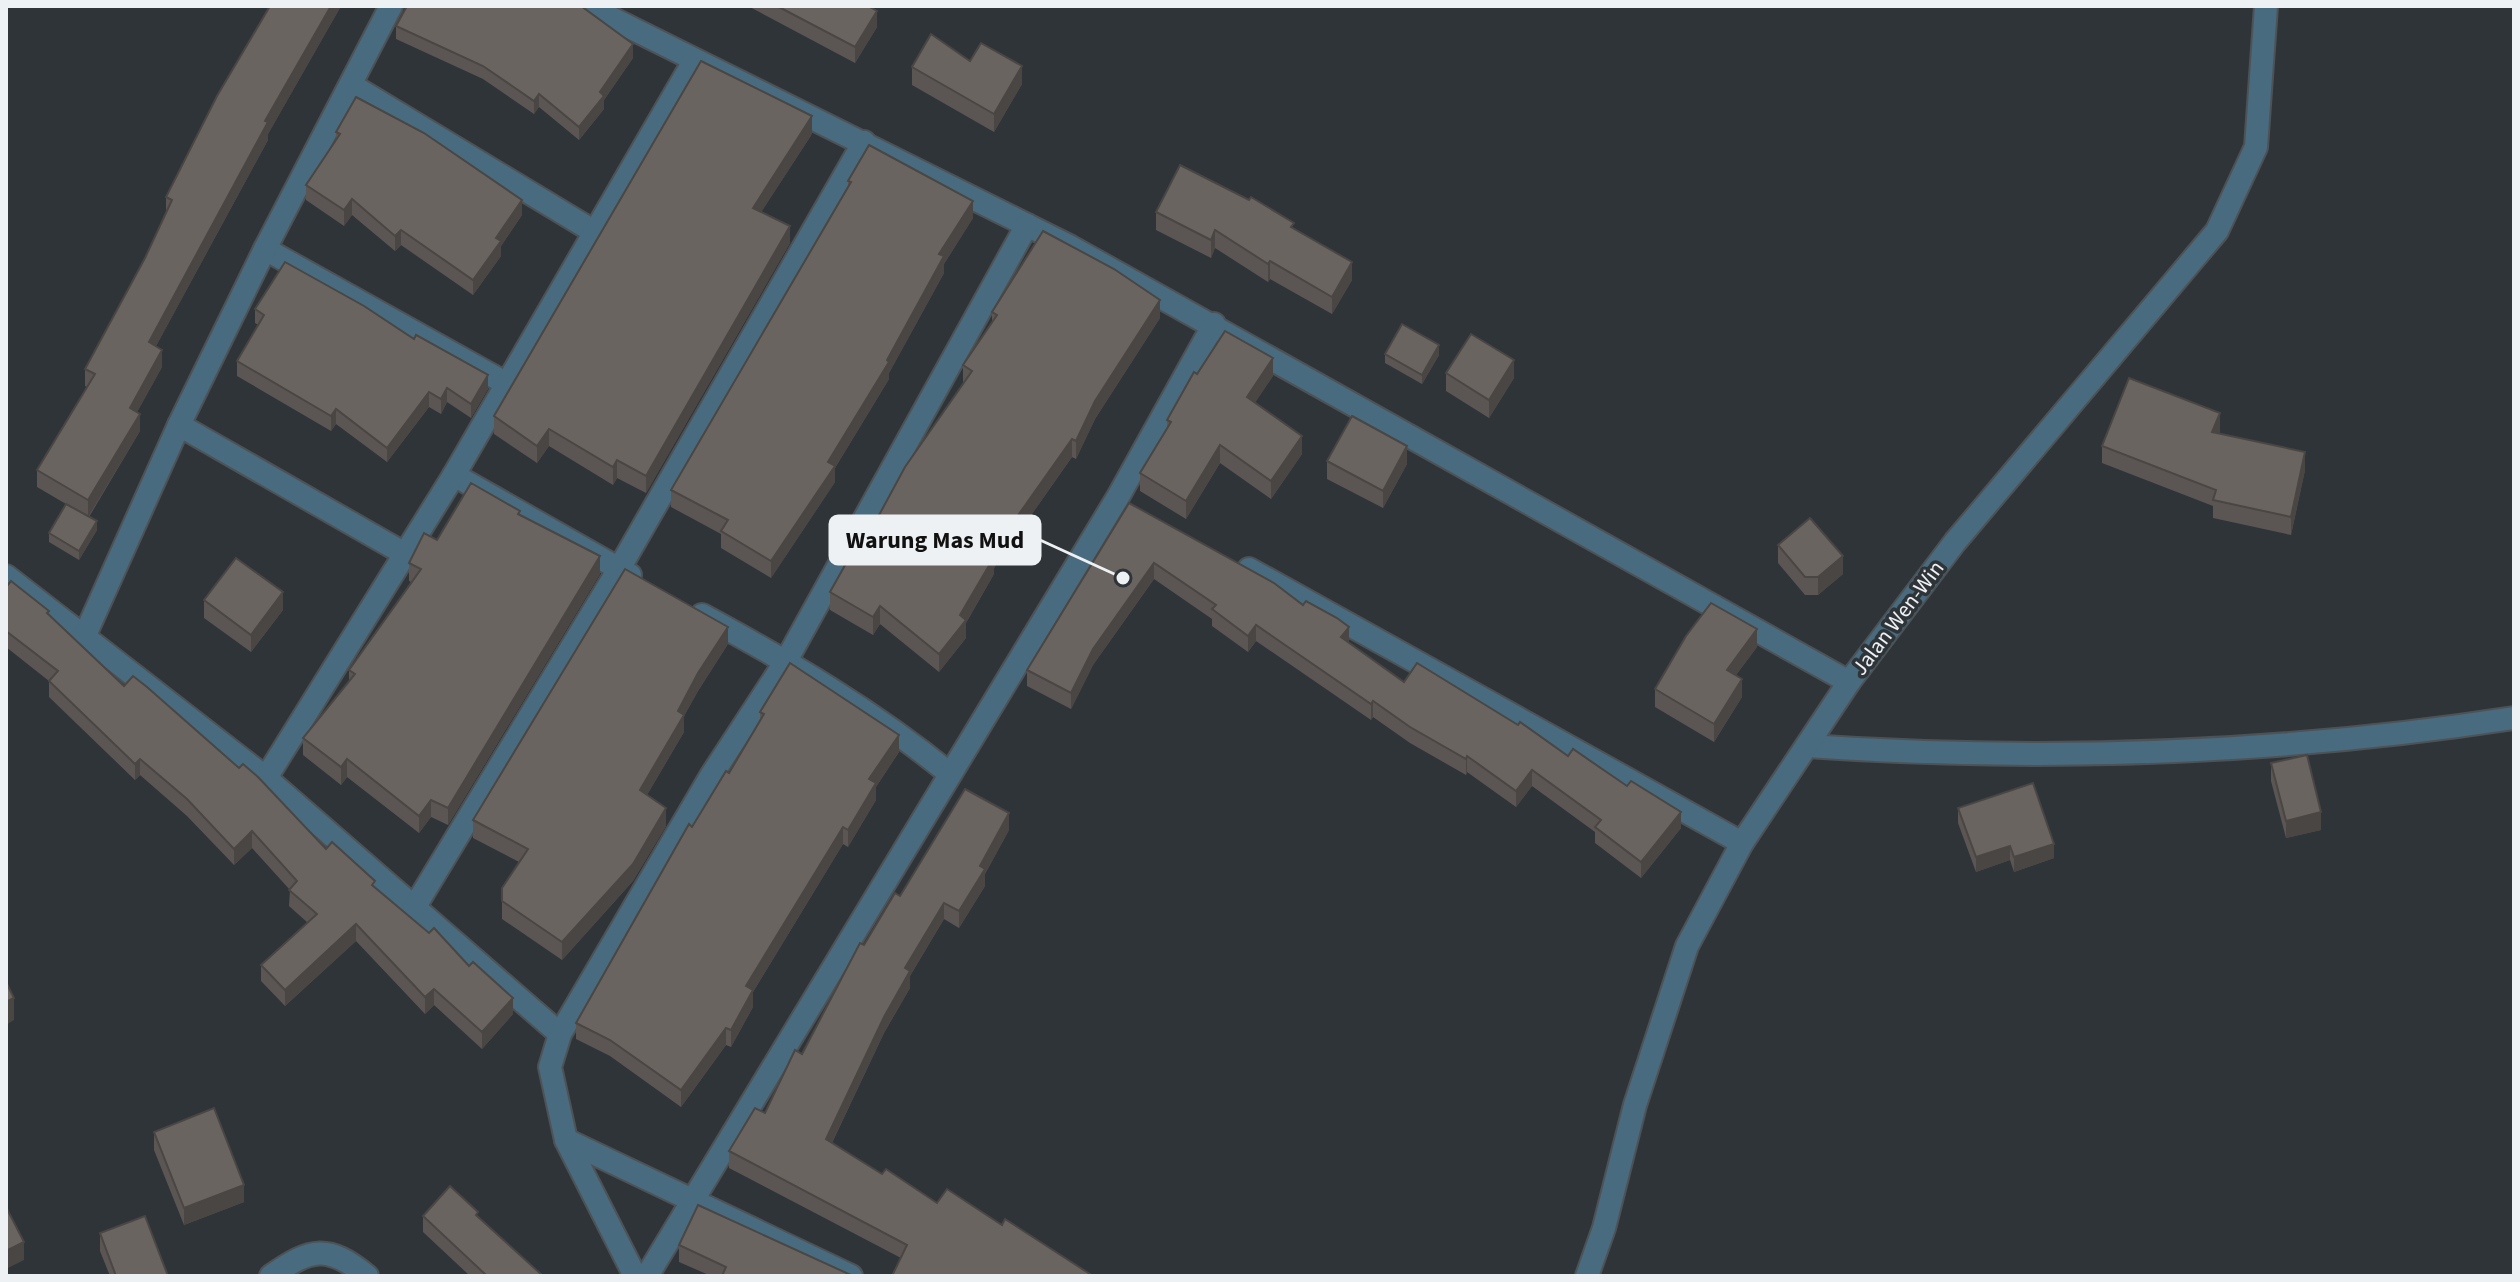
<svg xmlns="http://www.w3.org/2000/svg" width="2520" height="1282" font-family="'Source Sans 3',sans-serif">
  <rect width="100%" height="100%" fill="#2e3438"/>
  <g fill="none" stroke-linecap="round" stroke-linejoin="round">
    <defs>
      <g id="minor">
        <polyline points="587,6 1071,247 1849,682"/>
        <polyline points="351,85 593,231"/>
        <polyline points="265,249 507,384"/>
        <polyline points="179,425 405,554"/>
        <polyline points="454,475 630,575"/>
        <polyline points="1249,569 1742,843"/>
        <polyline points="6,576 266,778 560,1034"/>
        <path d="M702,615C789,662 873,711 950,774"/>
        <polyline points="85,635 179,425 265,249 391,6"/>
        <path d="M1807,746C2043,762 2280,754 2514,718"/>
        <polyline points="266,778 454,475 694,61"/>
        <polyline points="414,908 619,569 864,142"/>
        <polyline points="566,1140 851,1276"/>
        <path d="M271,1276C311,1248 328,1244 367,1276"/>
        <polyline points="635,1276 566,1140 550,1067 560,1034 711,776 786,661 1027,225"/>
        <polyline points="647,1276 1118,497 1214,324"/>
      </g>
      <polyline id="tertiary" points="1587,1276 1604,1228 1635,1105 1687,946 1742,843 1849,682 1955,542 2217,231 2256,147 2266,6"/>
    </defs>
    <use href="#minor" stroke="#4d5256" stroke-width="26"/>
    <use href="#tertiary" stroke="#4d5256" stroke-width="26"/>
    <use href="#minor" stroke="#496b7f" stroke-width="22"/>
    <use href="#tertiary" stroke="#496b7f" stroke-width="22"/>
  </g>
  <g fill="#5b5653">
    <polygon points="270,6 341,6 268,134 268,140 156,346 162,367 137,412 140,431 89,517 97,530 79,560 49,542 49,533 66,504 37,487 37,470 87,387 85,386 85,369 145,258 166,212 166,197"/>
    <polygon points="748,6 868,6 877,27 855,63"/>
    <polygon points="396,26 633,58 604,100 604,109 579,140 539,107 534,114 483,79 396,39"/>
    <polygon points="970,61 1022,84 994,132 912,85 912,67"/>
    <polygon points="336,132 522,215 501,246 501,256 473,295 401,245 395,251 352,215 344,226 306,200 306,185 336,140"/>
    <polygon points="812,134 761,212 790,243 646,493 617,478 613,485 549,446 537,463 494,434 494,416"/>
    <polygon points="848,181 973,218 944,264 944,273 889,373 889,379 835,468 835,482 771,578 721,548 721,534 671,507 671,490 848,187"/>
    <polygon points="1156,212 1294,229 1352,280 1332,314 1270,279 1268,282 1215,248 1211,258 1156,230"/>
    <polygon points="255,309 488,389 471,418 447,402 441,414 429,407 387,462 336,424 331,431 237,376 237,361 258,325 255,323"/>
    <polygon points="992,312 1160,318 1095,419 1076,459 1072,457 994,568 994,574 966,623 966,638 939,672 880,624 873,635 830,610 830,592 858,554 963,383 963,365 992,323"/>
    <polygon points="1385,354 1439,355 1422,384 1385,363"/>
    <polygon points="1446,373 1514,378 1489,418 1446,391"/>
    <polygon points="1197,374 1273,376 1255,402 1302,454 1271,499 1220,463 1186,519 1140,491 1140,473 1167,429 1167,420"/>
    <polygon points="2220,431 2219,434 2305,470 2291,535 2213,518 2213,506 2102,463 2102,446"/>
    <polygon points="1327,461 1407,464 1383,508 1327,479"/>
    <polygon points="1129,503 1349,643 1404,682 1568,756 1681,828 1641,878 1595,843 1595,832 1532,786 1516,807 1467,772 1466,775 1410,743 1373,717 1371,720 1256,641 1248,652 1212,626 1212,619 1154,579 1093,665 1071,709 1027,686 1027,670"/>
    <polygon points="520,515 600,574 448,825 431,817 419,833 347,777 341,785 303,755 303,738 349,681 349,670 411,582 409,581 409,563 437,540"/>
    <polygon points="1778,545 1843,574 1818,595 1805,595 1778,563"/>
    <polygon points="6,587 49,615 124,686 375,888 513,1014 482,1049 434,1005 425,1014 356,941 285,1006 261,981 261,965 308,923 289,906 290,890 252,848 234,865 187,816 140,775 135,780 49,697 49,681 6,647"/>
    <polygon points="204,600 283,610 251,652 204,618"/>
    <polygon points="728,644 698,691 684,716 684,732 647,795 666,826 633,881 562,960 502,919 502,888 519,862 473,838 473,820"/>
    <polygon points="1757,647 1736,675 1742,697 1714,742 1655,707 1655,689"/>
    <polygon points="760,712 899,752 876,787 876,800 848,847 843,844 753,992 753,1007 731,1047 726,1045 681,1107 610,1056 576,1039 576,1023 729,773 760,721"/>
    <polygon points="2271,763 2321,830 2286,838 2271,781"/>
    <polygon points="1958,808 2054,858 2014,872 2010,860 1976,872 1958,823"/>
    <polygon points="1009,830 985,874 985,886 959,928 944,919 910,976 910,988 884,1033 832,1143 882,1174 937,1203 1002,1225 901,1258 729,1168 729,1151 765,1113 802,1054 864,945 900,896"/>
    <polygon points="154,1132 244,1202 184,1225 154,1150"/>
    <polygon points="423,1216 478,1217 543,1276 470,1276 423,1232"/>
    <polygon points="100,1233 168,1276 110,1276 100,1251"/>
    <polygon points="679,1245 853,1276 711,1276 679,1262"/>
  </g>
  <g fill="#4a4643">
    <polygon points="331,6 341,6 268,134 268,140 149,359 149,342 265,121"/>
    <polygon points="877,11 877,27 855,63 855,47"/>
    <polygon points="633,44 633,58 604,100 604,109 579,140 579,127 600,92"/>
    <polygon points="1022,66 1022,84 994,132 994,114"/>
    <polygon points="539,94 539,107 534,114 534,101"/>
    <polygon points="812,116 812,134 753,225 753,208"/>
    <polygon points="352,199 352,215 344,226 344,210"/>
    <polygon points="522,200 522,215 501,246 501,256 473,295 473,280 496,238"/>
    <polygon points="973,201 973,218 944,264 944,273 889,373 889,379 835,468 835,482 771,578 771,561 887,360 939,254"/>
    <polygon points="790,226 790,243 646,493 646,476"/>
    <polygon points="401,230 401,245 395,251 395,236"/>
    <polygon points="1215,230 1215,248 1211,258 1211,240"/>
    <polygon points="1270,261 1270,279 1268,282 1268,264"/>
    <polygon points="1352,262 1352,280 1332,314 1332,297"/>
    <polygon points="1160,300 1160,318 1095,419 1076,459 1076,441 1095,401"/>
    <polygon points="1439,345 1439,355 1422,384 1422,375"/>
    <polygon points="162,350 162,367 130,425 130,408"/>
    <polygon points="1273,358 1273,376 1247,415 1247,397"/>
    <polygon points="1514,360 1514,378 1489,418 1489,400"/>
    <polygon points="488,375 488,389 471,418 471,404"/>
    <polygon points="447,388 447,402 441,414 441,399"/>
    <polygon points="429,392 429,407 387,462 387,448"/>
    <polygon points="336,409 336,424 331,431 331,416"/>
    <polygon points="2220,413 2220,431 2212,450 2212,432"/>
    <polygon points="140,414 140,431 88,517 88,500"/>
    <polygon points="549,429 549,446 537,463 537,446"/>
    <polygon points="1302,436 1302,454 1271,499 1271,481"/>
    <polygon points="1072,439 1072,457 994,568 994,574 966,623 966,638 939,672 939,654 990,555"/>
    <polygon points="1220,445 1220,463 1186,519 1186,501"/>
    <polygon points="1407,446 1407,464 1383,508 1383,491"/>
    <polygon points="2305,452 2305,470 2291,535 2291,517"/>
    <polygon points="617,460 617,478 613,485 613,467"/>
    <polygon points="97,521 97,530 79,560 79,551"/>
    <polygon points="600,556 600,574 448,825 448,808"/>
    <polygon points="1843,556 1843,574 1818,595 1818,577"/>
    <polygon points="1154,563 1154,579 1093,665 1071,709 1071,693 1093,649"/>
    <polygon points="283,592 283,610 251,652 251,635"/>
    <polygon points="880,606 880,624 873,635 873,617"/>
    <polygon points="1256,625 1256,641 1248,652 1248,636"/>
    <polygon points="728,627 728,644 698,691 684,716 684,732 640,807 640,790 678,711 698,673"/>
    <polygon points="1349,627 1349,643 1341,637"/>
    <polygon points="1757,629 1757,647 1727,687 1727,670"/>
    <polygon points="1742,679 1742,697 1714,742 1714,724"/>
    <polygon points="1373,701 1373,717 1371,720 1371,704"/>
    <polygon points="899,735 899,752 876,787 876,800 848,847 848,830 869,779"/>
    <polygon points="1467,756 1467,772 1466,775 1466,759"/>
    <polygon points="140,759 140,775 135,780 135,764"/>
    <polygon points="347,759 347,777 341,785 341,767"/>
    <polygon points="1532,770 1532,786 1516,807 1516,791"/>
    <polygon points="431,800 431,817 419,833 419,816"/>
    <polygon points="666,808 666,826 633,881 562,960 562,942"/>
    <polygon points="1681,812 1681,828 1641,878 1641,862"/>
    <polygon points="2321,812 2321,830 2286,838 2286,821"/>
    <polygon points="1009,813 1009,830 985,874 985,886 959,928 959,911 980,866"/>
    <polygon points="843,827 843,844 753,992 753,1007 731,1047 731,1030 746,986"/>
    <polygon points="252,831 252,848 234,865 234,849"/>
    <polygon points="2054,844 2054,858 2014,872 2014,857"/>
    <polygon points="2010,846 2010,860 1976,872 1976,857"/>
    <polygon points="944,903 944,919 910,976 910,988 884,1033 826,1155 826,1139 905,968"/>
    <polygon points="356,924 356,941 285,1006 285,990"/>
    <polygon points="434,989 434,1005 425,1014 425,997"/>
    <polygon points="14,998 14,1020 6,1025 6,1002"/>
    <polygon points="513,998 513,1014 482,1049 482,1032"/>
    <polygon points="726,1028 726,1045 681,1107 681,1090"/>
    <polygon points="244,1185 244,1202 184,1225 184,1208"/>
    <polygon points="24,1242 24,1260 6,1269 6,1251"/>
  </g>
  <g fill="#6a6460" stroke="#4a4643" stroke-width="2">
    <polygon points="270,6 331,6 265,121 268,122 149,342 162,350 130,408 140,414 88,500 37,470 95,374 85,369 145,258 172,200 166,197 217,96"/>
    <polygon points="407,6 581,6 633,44 600,92 604,96 579,127 539,94 534,101 483,66 396,26"/>
    <polygon points="777,6 868,6 877,11 855,47"/>
    <polygon points="931,34 970,61 981,43 1022,66 994,114 912,67"/>
    <polygon points="701,61 812,116 753,208 790,226 646,476 617,460 613,467 549,429 537,446 494,416"/>
    <polygon points="356,97 424,133 522,200 496,238 501,241 473,280 401,230 395,236 352,199 344,210 306,185 340,134 336,132"/>
    <polygon points="869,145 973,201 939,254 944,256 887,360 889,362 828,462 835,466 771,561 721,531 728,520 671,490 851,182 848,181"/>
    <polygon points="1180,165 1249,200 1251,197 1294,223 1291,227 1352,262 1332,297 1270,261 1268,264 1215,230 1211,240 1156,212"/>
    <polygon points="1043,231 1114,269 1160,300 1095,401 1076,441 1072,439 990,555 994,557 960,615 966,620 939,654 880,606 873,617 830,592 853,551 858,554 905,467 972,371 963,365 997,315 992,312"/>
    <polygon points="285,262 364,306 414,339 416,335 488,375 471,404 447,388 441,399 429,392 387,448 336,409 331,416 237,361 264,315 255,309"/>
    <polygon points="1402,324 1439,345 1422,375 1385,354"/>
    <polygon points="1225,331 1273,358 1247,397 1302,436 1271,481 1220,445 1186,501 1140,473 1171,422 1167,420 1194,372 1197,374"/>
    <polygon points="1471,334 1514,360 1489,400 1446,373"/>
    <polygon points="2129,378 2220,413 2212,432 2305,452 2291,517 2213,500 2216,490 2102,446"/>
    <polygon points="1352,416 1407,446 1383,491 1327,461"/>
    <polygon points="471,483 520,511 518,514 600,556 448,808 431,800 419,816 347,759 341,767 303,738 355,674 349,670 421,569 409,563 424,533 437,540"/>
    <polygon points="1129,503 1274,583 1303,605 1306,601 1337,618 1349,627 1341,637 1404,682 1417,663 1518,725 1520,722 1568,756 1573,749 1627,786 1631,781 1681,812 1641,862 1595,827 1601,820 1532,770 1516,791 1467,756 1466,759 1410,727 1373,701 1371,704 1256,625 1248,636 1212,609 1216,605 1154,563 1093,649 1071,693 1027,670"/>
    <polygon points="66,504 97,521 79,551 49,533"/>
    <polygon points="1810,518 1843,556 1818,577 1805,577 1778,545"/>
    <polygon points="236,558 283,592 251,635 204,600"/>
    <polygon points="625,569 728,627 698,673 678,711 684,715 640,790 666,808 633,864 562,942 502,901 502,888 528,849 473,820"/>
    <polygon points="11,581 49,611 47,613 124,686 133,676 147,687 239,768 243,764 258,777 326,849 332,842 375,881 372,885 429,933 434,928 469,966 473,962 513,998 482,1032 434,989 425,997 356,924 285,990 261,965 317,914 289,890 297,881 252,831 234,849 187,799 140,759 135,764 49,681 58,671 6,631 6,587"/>
    <polygon points="1711,603 1757,629 1727,670 1742,679 1714,724 1655,689 1686,636"/>
    <polygon points="790,663 899,735 869,779 876,783 848,830 843,827 746,986 753,990 731,1030 726,1028 681,1090 610,1040 576,1023 689,824 692,827 726,771 729,773 764,714 760,712"/>
    <polygon points="2307,755 2321,812 2286,821 2271,763"/>
    <polygon points="2033,783 2054,844 2014,857 2010,846 1976,857 1958,808"/>
    <polygon points="965,789 1009,813 980,866 985,869 959,911 944,903 905,968 910,971 884,1017 826,1139 882,1174 886,1169 937,1203 947,1189 1002,1225 1005,1219 1093,1276 892,1276 907,1245 729,1151 755,1108 765,1113 795,1050 802,1054 860,943 864,945 895,893 900,896"/>
    <polygon points="6,982 14,998 6,1002"/>
    <polygon points="214,1108 244,1185 184,1208 154,1132"/>
    <polygon points="450,1186 478,1212 476,1215 543,1276 487,1276 423,1216"/>
    <polygon points="698,1205 853,1276 722,1276 726,1267 679,1245"/>
    <polygon points="6,1207 24,1242 6,1251"/>
    <polygon points="145,1216 168,1276 116,1276 100,1233"/>
  </g>
  <g text-anchor="middle" dominant-baseline="central" stroke-width="7" stroke-linejoin="round" paint-order="stroke">
    <g font-size="22" fill="#eef1f4" stroke="#2e3438">
      <text transform="translate(1898 618) rotate(-53)">Jalan Wen-Win</text>
    </g>
  </g>
  <path fill="none" stroke="#eef1f4" stroke-width="3" d="M1123 578L1040 540"/>
  <circle fill="#eef1f4" stroke="#2e3438" stroke-width="3" cx="1123" cy="578" r="8"/>
  <rect fill="#eef1f4" stroke="#eef1f4" stroke-width="3" x="830" y="516" width="210" height="48" rx="8"/>
  <g font-size="24" text-anchor="middle" font-weight="bold" fill="#111">
    <text x="935" y="548">Warung Mas Mud</text>
  </g>
  <rect width="2520" height="1282" fill="none" stroke="#eef1f4" stroke-width="16"/>
</svg>
